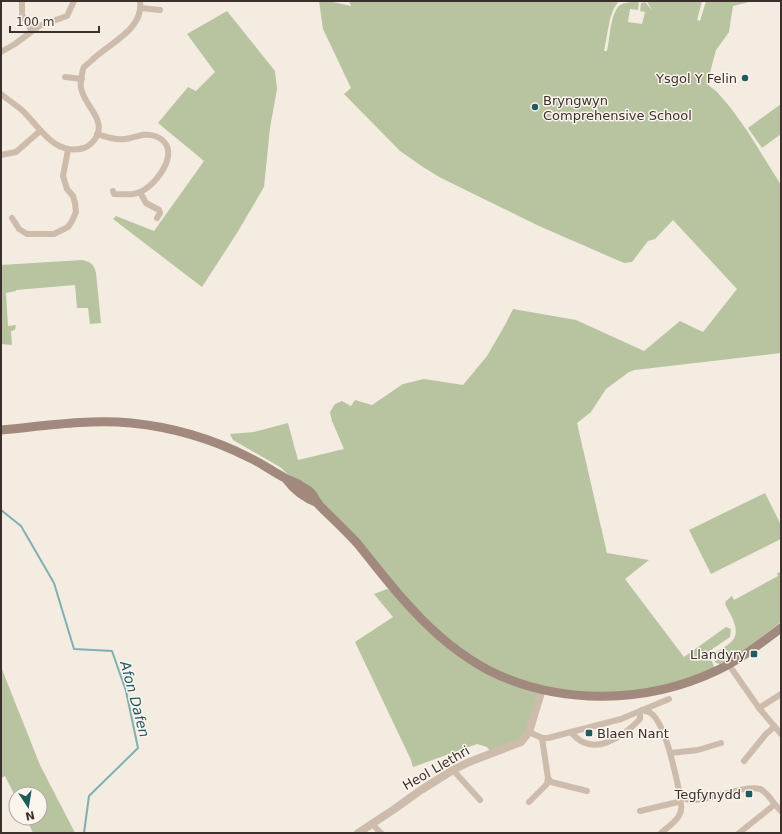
<svg xmlns="http://www.w3.org/2000/svg" width="782" height="834" font-family="'DejaVu Sans',sans-serif">
  <rect width="100%" height="100%" fill="#f4ebe1"/>
  <g fill="#b8c4a0">
    <path d="M319,1H329L351,6L349,1H619L614,8L610,19L604,51H607C610,39 610,13 620,5C625,2 634,2 639,1L638,10L630,9L628,22L642,24L645,12L640,11L641,3L645,2L653,11L647,2L702,1L697,20L700,21L706,1H753L733,6L729,32L716,50L707,84L717,92L730,107L748,132L781,185V353L635,370L629,372L606,389L591,412L577,423L607,553L649,560L625,579L684,657L726,627L731,629L730,637L708,652L716,671L687,683L610,697L542,689L529,732L521,742L491,753L487,747L477,744L413,767L411,760L355,642L393,617L374,594L387,589L392,591L318,503L280,467L233,440L230,434L254,432L288,423L298,460L344,449L332,421L330,412L335,404L342,401L351,406L355,400L372,405L403,384L424,379L463,385L487,356L505,325L513,309L576,320L644,351L680,321L703,332L737,289L673,220L655,239L648,241L632,262L624,263L539,226L441,178L423,167L400,151L344,94L351,88L323,29Z"/>
    <polygon points="227,11 275,71 277,89 270,128 264,187 237,233 202,287 113,219 116,216 154,231 204,161 158,123 188,87 196,91 215,72 187,34"/>
    <polygon points="781,104 781,134 762,148 748,128"/>
    <path d="M82,260C91,262 94,264 96,273L101,323L90,324L88,308H77L75,285L16,290V291L6,293L8,326L16,325L15,330L11,331L12,345L1,344V265Z"/>
    <polygon points="765,493 781,525 781,539 711,574 689,530"/>
    <path d="M781,572V622L741,653L720,664L716,663L713,658L714,653C720,650 729,645 733,640C741,629 730,614 725,604L726,601L732,596L734,600L778,576L777,573Z"/>
    <polygon points="1,667 40,765 75,833 33,833 26,818 40,818 40,794 16,794 16,798 5,776 1,778"/>
  </g>
  <g fill="none" stroke-linecap="round" stroke-linejoin="round">
    <polyline stroke="#7fb0b2" stroke-width="2" points="1,510 21,526 54,583 74,649 112,651 126,691 138,748 89,796 84,833"/>
    <g stroke="#cdbbac" stroke-width="6">
      <polyline points="22,1 22,15 32,31"/>
      <polyline points="141,8 160,10"/>
      <polyline points="1,52 15,44 39,26 67,16 74,1"/>
      <polyline points="65,77 82,79"/>
      <path d="M1,94C9,101 18,106 25,113C41,130 56,156 84,148C90,146 94,141 97,136C105,118 84,105 81,88C80,84 82,71 84,67C86,65 89,63 91,61C109,43 144,30 140,1"/>
      <path d="M97,134C106,137 115,140 125,139C135,138 144,132 155,136C184,147 159,182 142,191C134,196 123,194 114,194L113,191"/>
      <polyline points="1,155 16,152 40,131"/>
      <polyline points="140,192 146,203 159,210 160,213 157,218"/>
      <polyline points="12,218 19,229 27,234 54,234 68,227 72,221 76,212 75,203 73,196 67,189 63,176 68,150"/>
      <polyline points="729,665 759,708 781,734"/>
      <polyline points="759,708 781,694"/>
      <path d="M642,710C644,711 647,711 649,712C665,720 675,773 679,790C680,793 681,796 684,798C697,807 740,784 760,789C767,791 774,805 781,811"/>
      <polyline points="529,732 542,738 548,738 621,719 669,699"/>
      <path d="M571,732C592,759 623,737 640,719V711"/>
      <polyline points="542,738 548,778 551,782 587,791"/>
      <polyline points="671,753 698,750 721,743"/>
      <polyline points="744,761 766,734 774,727"/>
      <polyline points="453,770 480,800"/>
      <polyline points="529,802 547,784 548,778"/>
      <polyline points="640,811 678,802 684,798"/>
      <polyline points="372,824 381,833"/>
      <path d="M661,833C671,824 686,816 680,801"/>
      <polyline points="739,833 774,805"/>
    </g>
    <polyline stroke="#cdbbac" stroke-width="8" points="358,833 393,810 421,790 453,770 469,762 521,742 529,732 542,689"/>
    <g stroke="#a18a7d" stroke-width="9">
      <path d="M1,430C44,426 88,419 131,423C172,427 213,439 250,458C263,464 273,472 285,478C290,481 296,482 301,486C305,488 309,490 312,494C315,497 316,502 319,505C332,518 345,530 357,543C375,565 392,588 412,609C433,632 460,655 488,670C559,706 647,704 718,670C741,659 761,643 781,628"/>
      <path d="M287,480C295,491 305,498 318,503"/>
    </g>
  </g>
  <g fill="#1f5a5e" stroke="#fbf5ee" stroke-width="1.5">
    <circle cx="745" cy="78" r="4"/>
    <circle cx="535" cy="107" r="4"/>
    <rect x="750" y="650" width="8" height="8" rx="2"/>
    <rect x="585" y="729" width="8" height="8" rx="2"/>
    <rect x="745" y="790" width="8" height="8" rx="2"/>
  </g>
  <g text-anchor="middle" dominant-baseline="central" stroke-width="3" stroke-linejoin="round" paint-order="stroke">
    <g font-size="13" fill="#3b302b" stroke="#fbf5ee" text-anchor="end">
      <text x="737" y="78">Ysgol Y Felin</text>
      <text x="543" y="100" text-anchor="start">Bryngwyn<tspan x="543" dy="15">Comprehensive School</tspan></text>
      <text x="746" y="654">Llandyry</text>
      <text x="597" y="733" text-anchor="start">Blaen Nant</text>
      <text x="741" y="794">Tegfynydd</text>
    </g>
    <g font-size="13" fill="#3b302b" stroke="#fbf5ee">
      <text transform="translate(436 768) rotate(-30)">Heol Llethri</text>
    </g>
    <g font-size="14" font-style="italic" fill="#1f5a5e" stroke="#fbf5ee">
      <text transform="translate(135 699) rotate(75)">Afon Dafen</text>
    </g>
  </g>
  <rect width="782" height="834" fill="none" stroke="#3b302b" stroke-width="4"/>
  <g transform="translate(28 806) rotate(168)"><circle r="19" fill="#fbf5ee" stroke="#aea6a0"/>
  <path d="M0-3L7 15L0 10L-7 15Z" fill="#1f5a5e"/>
  <text y="-6" font-size="11" font-weight="bold" text-anchor="middle" fill="#3b302b">N</text>
  </g>
  <path d="M10 26v6h89v-6" fill="none" stroke="#3b302b" stroke-width="2"/>
  <text x="16" y="26" font-size="12" fill="#3b302b" stroke="#fbf5ee" stroke-width="3" paint-order="stroke">100 m</text>
</svg>
